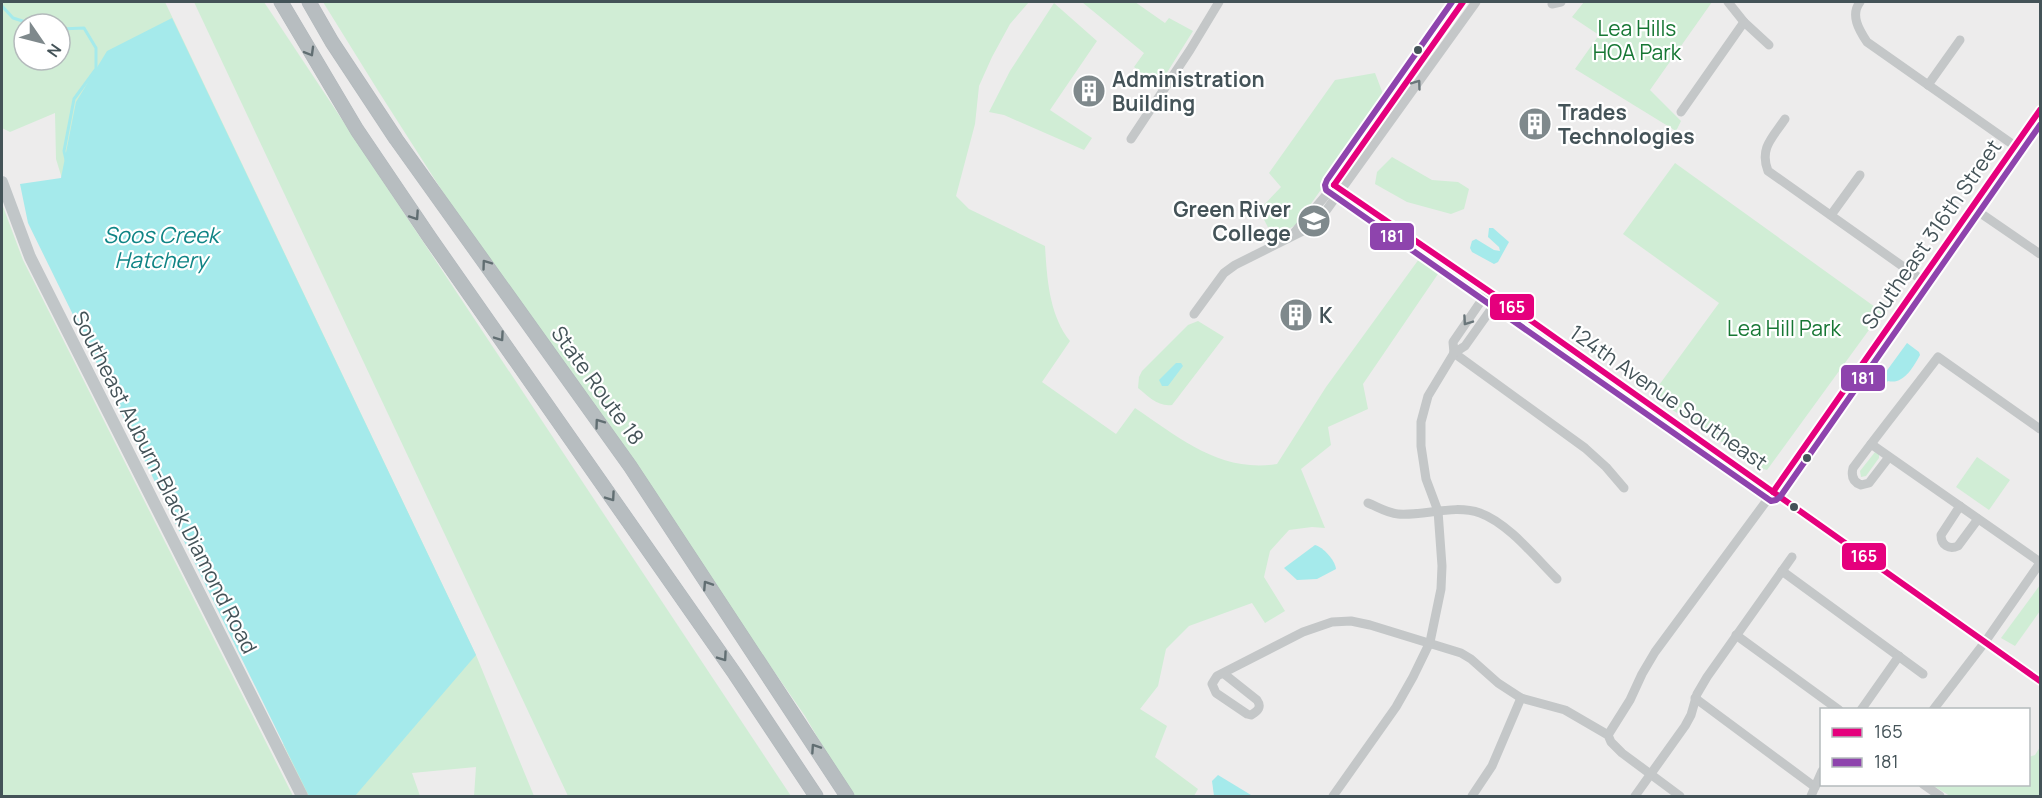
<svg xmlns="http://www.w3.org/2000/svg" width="2042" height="798" font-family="Manrope,sans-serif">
  <rect width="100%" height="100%" fill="#edecec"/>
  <g fill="#d0edd5" fill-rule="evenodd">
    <path d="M2,2H165L476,655L534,796H474L476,767L412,773L420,796H308L283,744L352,704L75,221L56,159L55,113L10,132L2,128ZM24,24H60V60H24Z"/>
    <polygon points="194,2 264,2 791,796 568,796"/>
    <path d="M323,2H1029L1010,24L992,57L979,86L975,124L956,196L969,209L1045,246C1047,278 1049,315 1070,341L1042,382L1116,434L1135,408C1180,438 1220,473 1277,464L1326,387L1419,259L1440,271L1363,384L1368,409L1328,427L1331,445L1301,469L1325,528L1312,527L1289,530L1270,551L1264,577L1285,611L1265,623L1252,603L1189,626L1166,649L1158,686L1140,709L1167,726L1155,757L1198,789L1194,796H852L805,716L455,211L377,89Z"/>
    <polygon points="1082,2 1135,2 1165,23 1169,18 1193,31 1158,87 1134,67 1144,53"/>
    <polygon points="1584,2 1712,2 1650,90 1681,121 1676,131 1575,69 1599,35 1572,17"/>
    <polygon points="1054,3 1097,41 1050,110 1092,138 1084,150 1004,115 989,112 1010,71"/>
    <polygon points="1375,73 1385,99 1296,225 1273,237 1259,210 1281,187 1269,173 1335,80"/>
    <polygon points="1392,157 1432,180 1458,182 1469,189 1464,209 1451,214 1407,202 1375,184 1377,172"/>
    <polygon points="1675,163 1882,312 1767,470 1763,469 1651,396 1719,303 1623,234"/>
    <polygon points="2,204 23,260 293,796 2,796"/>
    <path d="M1198,321L1224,337L1172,405C1158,407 1148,396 1138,388L1139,377L1142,371L1188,325Z"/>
    <polygon points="1875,452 1879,454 1879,458 1866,476 1861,477 1860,471"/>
    <polygon points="1977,457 2010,480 1989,510 1956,487"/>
    <polygon points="2040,585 2040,611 2015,646 2001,638"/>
    <polygon points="2040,747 2040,796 1950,796 1932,785 2028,784 2029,757 2035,755"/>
  </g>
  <g fill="#a5eaeb">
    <polygon points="172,18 476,655 355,796 309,796 28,223 20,184 61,178 76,102 107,51"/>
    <polygon points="1489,228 1493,228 1509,242 1498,262 1494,264 1472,252 1470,248 1472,241 1476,239 1494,250 1500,251 1499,247 1488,237"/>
    <path d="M1907,343L1919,352L1920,355C1913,368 1903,385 1888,381L1883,386L1880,380Z"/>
    <polygon points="1176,363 1181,363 1183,366 1168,386 1162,386 1159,380"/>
    <path d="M1315,545C1323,547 1335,560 1336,569L1317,579L1297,580L1284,568Z"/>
    <polygon points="1218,775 1251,795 1252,796 1214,796 1212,781"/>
  </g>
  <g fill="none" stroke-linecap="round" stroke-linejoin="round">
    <g stroke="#a5eaeb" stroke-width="3">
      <polyline points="2,6 13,18 32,24"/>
      <polyline points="60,29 84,28 96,48 96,69 74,99 64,151 66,160"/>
    </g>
    <defs>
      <g id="highway">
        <polyline points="281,2 357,130 430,238 735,674 816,796"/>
        <polyline points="309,2 332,42 396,139 630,466 847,796"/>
      </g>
    </defs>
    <use href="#highway" stroke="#b2b8bc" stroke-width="15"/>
    <g stroke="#c4c7c8" stroke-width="9">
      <polyline points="1728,2 1744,22 1769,45"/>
      <path d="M1860,2C1850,15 1859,30 1867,42L2015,146"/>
      <polyline points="1552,4 1561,2"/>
      <polyline points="1928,85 1960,40"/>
      <polyline points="1681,112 1744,22"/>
      <path d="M1785,119C1773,137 1759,148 1768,171L1922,280"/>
      <polyline points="1131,139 1190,50 1219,2"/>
      <polyline points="1334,185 1499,298 2040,681"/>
      <polyline points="1973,208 2040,254"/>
      <polyline points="1831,215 1860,175"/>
      <polyline points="1294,233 1343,175 1463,2"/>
      <polyline points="1194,314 1224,273 1235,265 1311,227 1320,219 1476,2"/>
      <polyline points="1454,353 1585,448 1606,467 1624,488"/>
      <polyline points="1454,353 1453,342 1488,291"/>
      <polyline points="1871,444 2040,562"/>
      <path d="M1889,457L1869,483L1861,485C1853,482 1851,476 1853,468C1881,430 1910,394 1938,357L2040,429"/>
      <path d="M1368,503C1378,507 1387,513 1398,514C1425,516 1454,504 1480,513C1508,523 1536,558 1557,579"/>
      <path d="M1960,506L1941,535C1941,545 1949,550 1958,546L1978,519"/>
      <polyline points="1782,571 1923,674"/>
      <polyline points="1736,635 1839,710"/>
      <path d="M1223,673L1257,700C1262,707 1258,711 1251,715L1247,714L1216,693L1212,684L1217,676L1303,632L1332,622L1351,621L1370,625L1461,653L1471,659L1498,683L1521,698L1565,710L1608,735L1611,742L1622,753L1680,796"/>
      <polyline points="1695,698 1815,787"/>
      <polyline points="1861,710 1899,656"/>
      <polyline points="1933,710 1985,642 2040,563"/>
      <polyline points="1608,735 1630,700 1642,674 1655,652 1773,492 2040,110"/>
      <polyline points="1923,784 1940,796"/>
      <polyline points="1333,796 1396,707 1413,677 1430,642 1441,589 1442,566 1438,511 1426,479 1421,446 1421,422 1428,396 1454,353 1465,346 1499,298"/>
      <polyline points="1472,796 1492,766 1521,698"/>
      <polyline points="1635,796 1685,726 1691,715 1697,694 1707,677 1792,557"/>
      <polyline points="1811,796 1822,771"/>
    </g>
    <polyline stroke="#c1c6c8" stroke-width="12" points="2,182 30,257 302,796"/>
    <use href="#highway" stroke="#b7bdc0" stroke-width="14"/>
    <defs>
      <g id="bus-1">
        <polyline points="1334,185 1499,298 2040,681"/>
        <polyline points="1334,185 1463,2"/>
        <polyline points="1773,492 2040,110"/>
      </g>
      <polyline id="bus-2" points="1452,2 1327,180 1325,185 1326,190 1771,501 1776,500 1780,497 2040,125"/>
    </defs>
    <use href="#bus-1" stroke="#fff" stroke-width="10"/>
    <use href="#bus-2" stroke="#fff" stroke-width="10"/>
    <use href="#bus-1" stroke="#e5007d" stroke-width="6"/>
    <use href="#bus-2" stroke="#8e44ad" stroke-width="6"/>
  </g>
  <defs><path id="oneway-chevron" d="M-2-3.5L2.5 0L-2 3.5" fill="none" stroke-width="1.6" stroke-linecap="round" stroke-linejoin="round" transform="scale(1.5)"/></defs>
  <g stroke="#616e72">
    <use href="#oneway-chevron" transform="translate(310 52) rotate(60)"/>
    <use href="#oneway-chevron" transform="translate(415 216) rotate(56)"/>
    <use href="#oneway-chevron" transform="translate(486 264) rotate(-126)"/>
    <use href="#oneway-chevron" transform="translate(500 337) rotate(55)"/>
    <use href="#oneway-chevron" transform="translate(599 423) rotate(-126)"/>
    <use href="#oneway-chevron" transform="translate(611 497) rotate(55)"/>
    <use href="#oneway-chevron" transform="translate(707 585) rotate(-123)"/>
    <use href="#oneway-chevron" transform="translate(723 657) rotate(55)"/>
    <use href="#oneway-chevron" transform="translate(815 748) rotate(-124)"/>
  </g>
  <g stroke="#6a767a">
    <use href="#oneway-chevron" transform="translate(1417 84) rotate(-54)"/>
    <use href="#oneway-chevron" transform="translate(1467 321) rotate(125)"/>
  </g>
  <defs>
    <symbol id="building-disc" viewBox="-11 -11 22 22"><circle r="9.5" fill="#7f898c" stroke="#fff"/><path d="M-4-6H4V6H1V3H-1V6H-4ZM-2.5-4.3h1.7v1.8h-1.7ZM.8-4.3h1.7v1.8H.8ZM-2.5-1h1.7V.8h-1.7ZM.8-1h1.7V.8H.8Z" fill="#fff"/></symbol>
    <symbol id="university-disc" viewBox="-11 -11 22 22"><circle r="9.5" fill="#7f898c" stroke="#fff"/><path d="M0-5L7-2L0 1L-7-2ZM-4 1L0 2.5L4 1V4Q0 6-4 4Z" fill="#fff"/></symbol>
  </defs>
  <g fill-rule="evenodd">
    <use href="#building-disc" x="1070" y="72" width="38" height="38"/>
    <use href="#building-disc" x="1516" y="105" width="38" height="38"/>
    <use href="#university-disc" x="1295" y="202" width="38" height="38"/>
    <use href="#building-disc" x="1277" y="296" width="38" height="38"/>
  </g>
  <g fill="#445358" stroke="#fff" stroke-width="2">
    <circle cx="1418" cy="50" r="5"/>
    <circle cx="1807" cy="458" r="5"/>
    <circle cx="1794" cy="507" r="5"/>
  </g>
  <g text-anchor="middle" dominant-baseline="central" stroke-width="4.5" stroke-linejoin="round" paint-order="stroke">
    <g font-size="21" fill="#177734" stroke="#fff">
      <text x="1637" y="28">Lea Hills<tspan x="1637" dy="24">HOA Park</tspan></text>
      <text x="1784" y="328">Lea Hill Park</text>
    </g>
    <g font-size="21" font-weight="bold" fill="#445358" stroke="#fff" text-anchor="start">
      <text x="1112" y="79">Administration<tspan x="1112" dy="24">Building</tspan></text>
      <text x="1558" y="112">Trades<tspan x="1558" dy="24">Technologies</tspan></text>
      <text x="1291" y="209" text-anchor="end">Green River<tspan x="1291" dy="24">College</tspan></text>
      <text x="1319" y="315">K</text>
    </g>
    <g font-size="21" fill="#445358" stroke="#fff">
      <text transform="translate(1931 234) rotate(-55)">Southeast 316th Street</text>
      <text transform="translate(598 385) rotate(54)">State Route 18</text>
      <text transform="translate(1669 397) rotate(35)">124th Avenue Southeast</text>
      <text transform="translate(165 482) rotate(63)">Southeast Auburn-Black Diamond Road</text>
    </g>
    <g font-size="22" font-style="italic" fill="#0f8485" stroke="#fff">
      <text x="161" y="235">Soos Creek<tspan x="161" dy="25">Hatchery</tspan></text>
    </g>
  </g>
  <g stroke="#fff" stroke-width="2">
    <rect x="1369" y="222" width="46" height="29" rx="6" fill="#8e44ad"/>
    <rect x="1489" y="293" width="46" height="28" rx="6" fill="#e5007d"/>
    <rect x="1840" y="364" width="46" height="28" rx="6" fill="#8e44ad"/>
    <rect x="1841" y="542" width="46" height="29" rx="6" fill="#e5007d"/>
  </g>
  <g font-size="16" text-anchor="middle" font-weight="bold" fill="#fff">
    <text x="1392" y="242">181</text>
    <text x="1512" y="313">165</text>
    <text x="1863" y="384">181</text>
    <text x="1864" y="562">165</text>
  </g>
  <rect width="2042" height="798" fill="none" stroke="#445358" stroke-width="6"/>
  <rect x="1820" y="708" width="210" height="78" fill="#ffffff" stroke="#b4babc" stroke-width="1.5"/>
  <rect x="1832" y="728" width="30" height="9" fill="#e5007d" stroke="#b4babc" stroke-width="1.5"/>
  <text x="1874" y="738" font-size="18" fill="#445358">165</text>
  <rect x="1832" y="758" width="30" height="9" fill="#8e44ad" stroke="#b4babc" stroke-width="1.5"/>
  <text x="1874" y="768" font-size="18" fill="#445358">181</text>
  <g transform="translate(42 42) rotate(125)"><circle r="28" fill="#ffffff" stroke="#b4babc" stroke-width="1.5"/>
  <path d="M0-4.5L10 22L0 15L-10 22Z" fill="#7f898c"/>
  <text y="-9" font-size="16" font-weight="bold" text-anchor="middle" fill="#445358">N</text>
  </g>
</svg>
